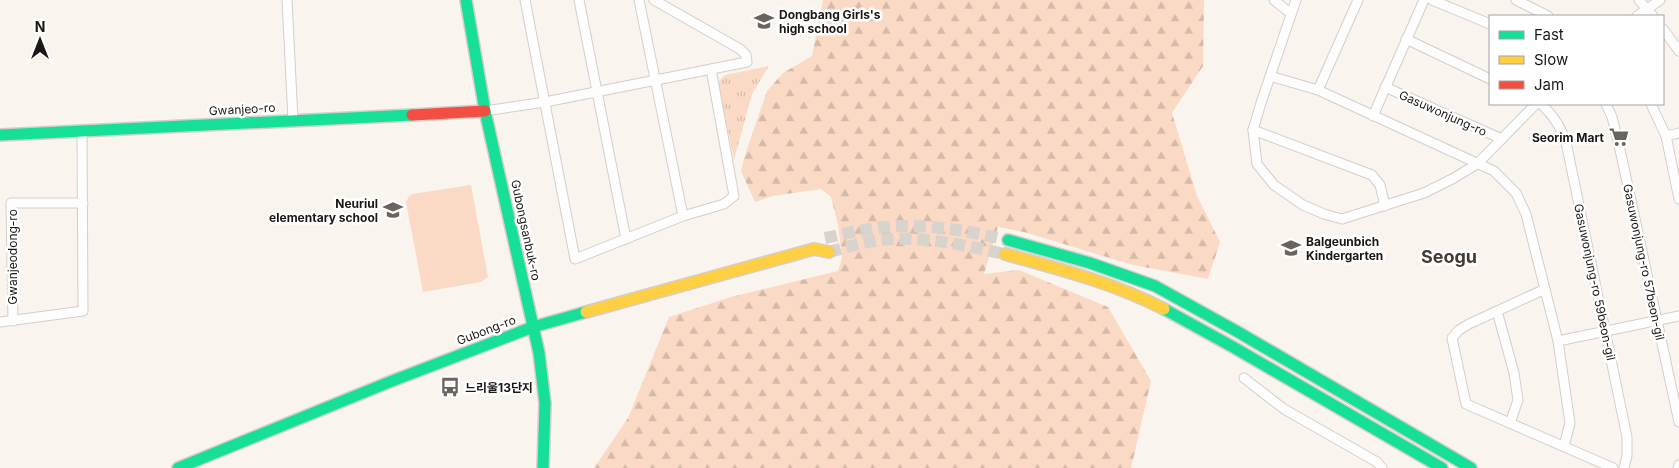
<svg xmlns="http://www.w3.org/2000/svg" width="1679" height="468" font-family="Inter,'Noto Sans KR',sans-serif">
  <defs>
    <pattern id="forest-firs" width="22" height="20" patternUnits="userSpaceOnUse" patternTransform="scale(1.25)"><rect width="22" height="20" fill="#fadac5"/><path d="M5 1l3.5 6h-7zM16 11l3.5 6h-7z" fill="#d6baa8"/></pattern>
    <pattern id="park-tufts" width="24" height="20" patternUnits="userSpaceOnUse" patternTransform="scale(1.25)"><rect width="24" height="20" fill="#fadac5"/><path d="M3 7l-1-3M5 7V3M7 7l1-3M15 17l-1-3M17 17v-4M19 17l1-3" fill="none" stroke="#d6baa8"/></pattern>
  </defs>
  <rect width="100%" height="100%" fill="#faf4ef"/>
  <polygon fill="#fadac5" points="471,185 488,277 481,282 423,292 406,202 409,196 412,194"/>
  <polygon fill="url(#forest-firs)" points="823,0 1204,0 1203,66 1172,113 1197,196 1220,242 1208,279 1133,265 1024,232 998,227 984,274 1019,270 1108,307 1151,381 1131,468 594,468 628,418 669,317 731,297 838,271 842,258 838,225 831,197 821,189 773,196 755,202 741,171 745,155 767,91 783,73 812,56"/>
  <polygon fill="url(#park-tufts)" points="769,66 752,94 734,160 718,82 725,75"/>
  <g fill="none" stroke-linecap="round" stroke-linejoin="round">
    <g stroke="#d9d3ce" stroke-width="12" stroke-dasharray="12 6" stroke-linecap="butt">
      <path d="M825,238C840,235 855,231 870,229C917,221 963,230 1008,240"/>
      <path d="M829,252C844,248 859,243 874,241C918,234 962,245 1005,254"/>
    </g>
    <defs>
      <g id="street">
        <polyline points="287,0 293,120"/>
        <polyline points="525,0 575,259 683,216 724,204 734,196 711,69"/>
        <polyline points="579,0 626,239"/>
        <polyline points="639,0 683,216"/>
        <polyline points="1274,0 1290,13"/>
        <polyline points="1296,0 1261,103 1253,130 1257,164 1274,185 1303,205 1324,214 1342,219 1424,193 1454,178 1477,164 1536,104"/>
        <polyline points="1432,0 1490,24"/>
        <polyline points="1516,0 1548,16"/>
        <polyline points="1639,0 1653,16"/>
        <polyline points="1637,16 1660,0"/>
        <polyline points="1663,29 1679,51"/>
        <polyline points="1406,39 1490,79"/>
        <polyline points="1270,76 1318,90 1494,171 1516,193 1526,214 1558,341 1570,423 1564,446"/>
        <polyline points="1385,87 1502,139"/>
        <polyline points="1318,90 1358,0"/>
        <path d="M1541,104C1555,117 1562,129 1567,147L1627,437V456L1624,468"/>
        <polyline points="1606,104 1612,117 1619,145 1679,422"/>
        <polyline points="1651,104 1666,136 1679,199"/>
        <polyline points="485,111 545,102 747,62 746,55 740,49 654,0"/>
        <polyline points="1373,116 1424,0"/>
        <polyline points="1253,130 1372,175 1380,185 1385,206"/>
        <polyline points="1666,136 1679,133"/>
        <polyline points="1545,289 1469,324 1459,330 1452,338 1466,404 1613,468"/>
        <polyline points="1497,311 1514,373 1518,400 1510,423"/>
        <polyline points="13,321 11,203 83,203"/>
        <polyline points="0,322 83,311 82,131"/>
        <polyline points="1558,341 1679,316"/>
        <polyline points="1244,378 1284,409 1377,462 1382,468"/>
        <polyline points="1678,468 1679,465"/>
      </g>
      <g id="fast">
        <polyline points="466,0 485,111 539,353 545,403 543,468"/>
        <polyline points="0,135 412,115"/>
        <polyline points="1008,240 1090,263 1155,286 1238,332 1471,468"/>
        <polyline points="1164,309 1233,347 1442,468"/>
        <polyline points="178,468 392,381 533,327 586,312"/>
      </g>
      <g id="slow">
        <path d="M1005,254C1059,269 1114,283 1164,309"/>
        <polyline points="586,312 814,249 829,252"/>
      </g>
      <polyline id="jam" points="412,115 485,111"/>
    </defs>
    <use href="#street" stroke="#d4ceca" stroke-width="11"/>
    <use href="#fast" stroke="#d4ceca" stroke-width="14"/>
    <use href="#slow" stroke="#d4ceca" stroke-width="14"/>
    <use href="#jam" stroke="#d4ceca" stroke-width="14"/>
    <use href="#street" stroke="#fefdfd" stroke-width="9"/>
    <use href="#fast" stroke="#16e098" stroke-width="11"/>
    <use href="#slow" stroke="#ffcf43" stroke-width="11"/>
    <use href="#jam" stroke="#f24e42" stroke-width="11"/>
  </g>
  <defs>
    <symbol id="school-bare" viewBox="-9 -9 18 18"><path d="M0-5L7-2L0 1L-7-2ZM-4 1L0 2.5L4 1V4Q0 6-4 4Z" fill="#6a6461" stroke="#fff" stroke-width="2.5" paint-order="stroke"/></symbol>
    <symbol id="supermarket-bare" viewBox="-9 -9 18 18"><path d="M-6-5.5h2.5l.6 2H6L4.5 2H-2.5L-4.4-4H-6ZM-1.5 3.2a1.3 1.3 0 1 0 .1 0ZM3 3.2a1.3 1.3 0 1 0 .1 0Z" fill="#6a6461" stroke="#fff" stroke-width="2.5" paint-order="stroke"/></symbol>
    <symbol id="bus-bare" viewBox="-9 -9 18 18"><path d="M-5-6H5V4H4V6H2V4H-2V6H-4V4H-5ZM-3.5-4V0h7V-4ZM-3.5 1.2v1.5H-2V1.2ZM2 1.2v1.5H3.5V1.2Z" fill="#6a6461" stroke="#fff" stroke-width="2.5" paint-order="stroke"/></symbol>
  </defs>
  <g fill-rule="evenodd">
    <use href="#school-bare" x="750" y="7" width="28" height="28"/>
    <use href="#supermarket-bare" x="1605" y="123" width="28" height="28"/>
    <use href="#school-bare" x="379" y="196" width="28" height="28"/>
    <use href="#school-bare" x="1277" y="234" width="28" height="28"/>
    <use href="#bus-bare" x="436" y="373" width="28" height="28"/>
  </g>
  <g text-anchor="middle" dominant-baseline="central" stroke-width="5" stroke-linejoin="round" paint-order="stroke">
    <g font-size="12" font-weight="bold" fill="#1c1714" stroke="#fff" text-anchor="start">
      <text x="779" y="14">Dongbang Girls's<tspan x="779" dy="14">high school</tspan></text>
      <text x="1604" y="137" text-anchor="end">Seorim Mart</text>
      <text x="378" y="203" text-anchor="end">Neuriul<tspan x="378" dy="14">elementary school</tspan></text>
      <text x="1306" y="241">Balgeunbich<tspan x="1306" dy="14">Kindergarten</tspan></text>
      <text x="465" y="387">느리울13단지</text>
    </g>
    <g font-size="12" fill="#1c1714" stroke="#fff">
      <text transform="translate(242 109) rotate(-3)">Gwanjeo-ro</text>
      <text transform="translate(1443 113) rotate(24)">Gasuwonjung-ro</text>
      <text transform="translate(526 230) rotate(78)">Gubongsanbuk-ro</text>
      <text transform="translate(12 257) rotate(-90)">Gwanjeodong-ro</text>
      <text transform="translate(1644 262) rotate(78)">Gasuwonjung-ro 57beon-gil</text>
      <text transform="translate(1595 282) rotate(78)">Gasuwonjung-ro 59beon-gil</text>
      <text transform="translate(486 330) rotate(-21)">Gubong-ro</text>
    </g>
    <g font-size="18" font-weight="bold" fill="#453a33" stroke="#fff">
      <text x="1449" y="256">Seogu</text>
    </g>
  </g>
  <rect x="1489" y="15" width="175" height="90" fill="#ffffff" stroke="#a4a2a1"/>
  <rect x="1499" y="31" width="25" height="8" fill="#16e098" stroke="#a4a2a1"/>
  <text x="1534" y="40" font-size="15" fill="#1c1714">Fast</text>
  <rect x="1499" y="56" width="25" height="8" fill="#ffcf43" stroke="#a4a2a1"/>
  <text x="1534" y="65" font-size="15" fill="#1c1714">Slow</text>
  <rect x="1499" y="81" width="25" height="8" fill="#f24e42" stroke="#a4a2a1"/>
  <text x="1534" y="90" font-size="15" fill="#1c1714">Jam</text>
  <g transform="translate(40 40)" stroke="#ffffff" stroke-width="4" paint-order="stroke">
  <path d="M0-4L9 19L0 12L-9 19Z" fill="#1c1714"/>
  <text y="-8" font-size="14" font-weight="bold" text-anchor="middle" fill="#1c1714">N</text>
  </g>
</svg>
